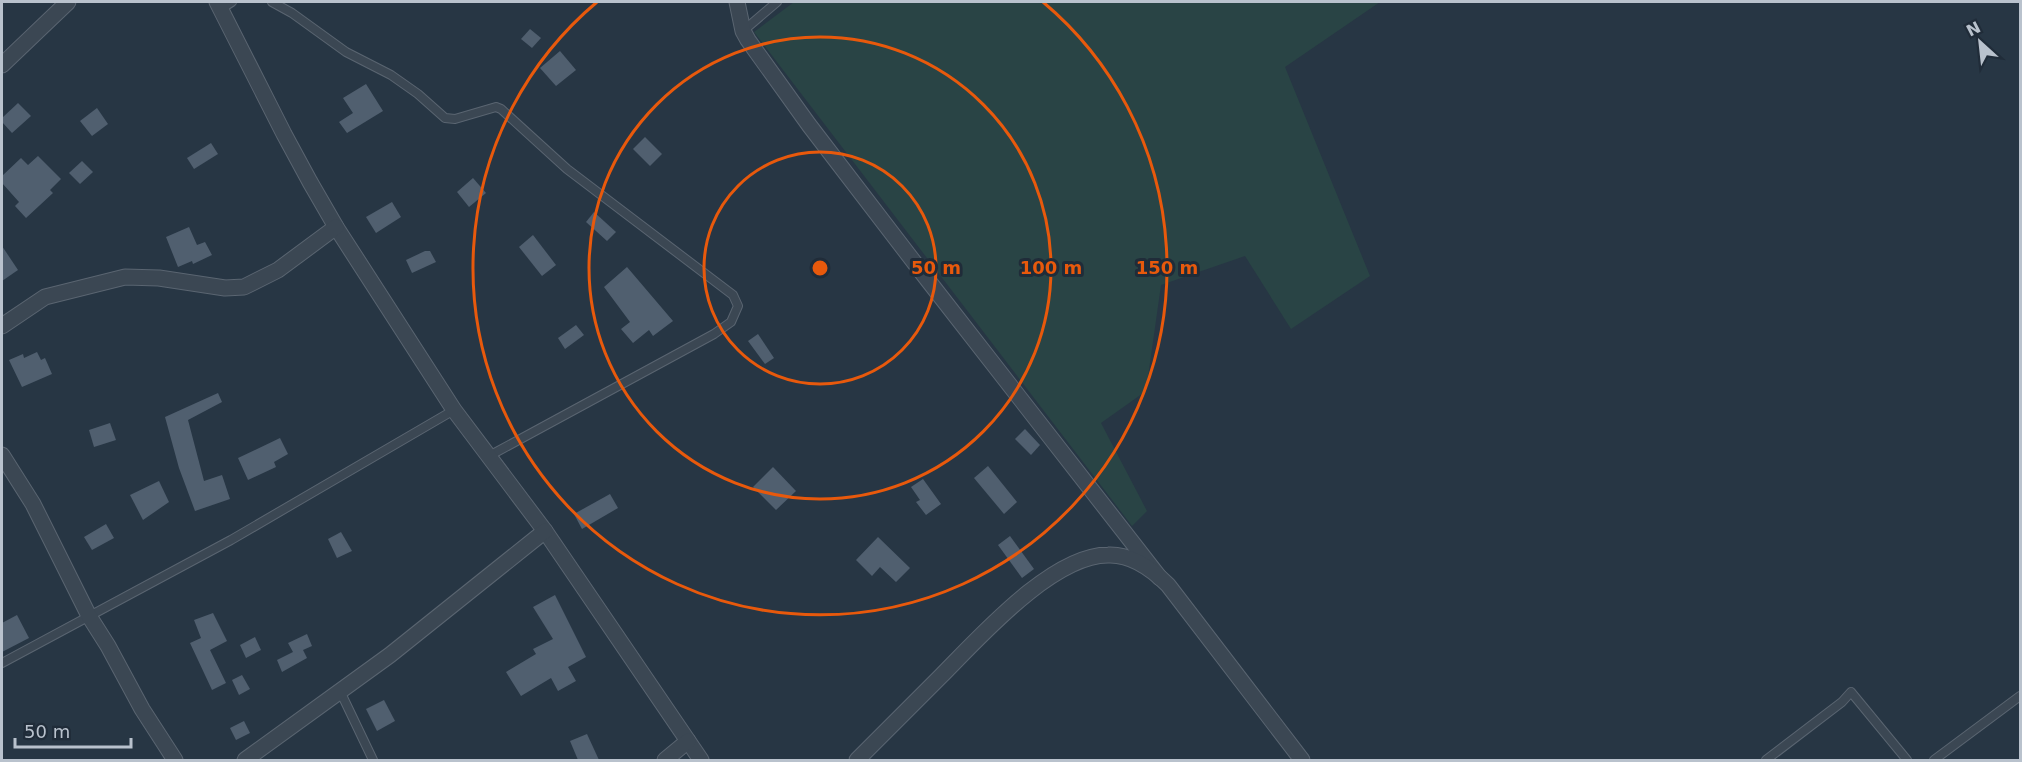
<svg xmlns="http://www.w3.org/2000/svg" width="2022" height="762" font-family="'DejaVu Sans',sans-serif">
  <rect width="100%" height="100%" fill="#273644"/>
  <polygon fill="#294445" points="794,2 1380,2 1285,67 1370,276 1291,329 1245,256 1161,285 1146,391 1101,423 1147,511 1132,526 754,32"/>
  <g fill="#505f6f">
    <polygon points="530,29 541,38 532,48 521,39"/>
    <polygon points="560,51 576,70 556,86 540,68"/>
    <polygon points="366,84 383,111 347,133 339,122 353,113 343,98"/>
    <polygon points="18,103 31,116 12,133 2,122 2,118"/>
    <polygon points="97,108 108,124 92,136 80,121"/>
    <polygon points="645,137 662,154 650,166 633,149"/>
    <polygon points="211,143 218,154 194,169 187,158"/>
    <polygon points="38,156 61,179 50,190 53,193 26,218 15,206 19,202 2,183 2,176 21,158 28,165"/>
    <polygon points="82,161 93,172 80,184 69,173"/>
    <polygon points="473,178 486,193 469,207 457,192"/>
    <polygon points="392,202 401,217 376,233 366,217"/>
    <polygon points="594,212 616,232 607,241 586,222"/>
    <polygon points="189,227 197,245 205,242 212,255 193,264 192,261 178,267 166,237"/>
    <polygon points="533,235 556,265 542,276 519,247"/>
    <polygon points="2,246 18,270 2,281"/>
    <polygon points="425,251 430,251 436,262 412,273 406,260"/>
    <polygon points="627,267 673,321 653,336 649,330 633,343 621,329 630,322 604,287"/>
    <polygon points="576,325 584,335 565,349 558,338"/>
    <polygon points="758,334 774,358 765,364 748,341"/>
    <polygon points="37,352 41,360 45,358 52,374 22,387 9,360 23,354 24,358"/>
    <polygon points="218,393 222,402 188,420 204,481 222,475 230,499 195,511 179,468 165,417"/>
    <polygon points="110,423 116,440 94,447 89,430"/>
    <polygon points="1025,429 1040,445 1031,455 1015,439"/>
    <polygon points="280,438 288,454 274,462 276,467 248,480 238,458"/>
    <polygon points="988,466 1017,502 1004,514 974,478"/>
    <polygon points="773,467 796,491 776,510 753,487"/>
    <polygon points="923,479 941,504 926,515 916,502 920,500 911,487"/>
    <polygon points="159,481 169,502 143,520 130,495"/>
    <polygon points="610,494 618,508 582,529 574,514"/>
    <polygon points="106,524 114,538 92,550 84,537"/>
    <polygon points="341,532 352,551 337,558 328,539"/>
    <polygon points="1010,536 1034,569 1022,578 998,545"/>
    <polygon points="878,537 910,568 896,582 880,567 872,576 856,560"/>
    <polygon points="555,595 586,657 568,667 576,681 558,691 551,678 521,696 506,672 536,654 533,649 553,639 533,607"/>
    <polygon points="213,613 227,641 210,650 226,683 212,690 190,643 201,638 194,620"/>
    <polygon points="17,615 29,638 2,652 2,623"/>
    <polygon points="307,634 312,646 303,650 307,658 282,672 277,660 293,652 288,643"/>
    <polygon points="255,637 261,650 246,658 240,645"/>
    <polygon points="242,675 250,689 239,695 232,680"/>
    <polygon points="384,700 395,721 377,731 366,709"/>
    <polygon points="244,721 250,733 236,740 230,728"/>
    <polygon points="587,734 599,760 578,760 570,741"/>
  </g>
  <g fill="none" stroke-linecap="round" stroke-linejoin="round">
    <defs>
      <g id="service">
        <polyline points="272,2 292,13 346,52 391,75 418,94 445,118 455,119 496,107 501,109 567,169 733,295 738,306 731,322 714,334 489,456"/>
        <polyline points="221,9 232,2"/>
        <polyline points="743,31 777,2"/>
        <polyline points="2,663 231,540 454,410"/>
        <polyline points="340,691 373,760"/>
        <polyline points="1766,760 1842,702 1851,692 1907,760"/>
        <polyline points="1934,760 2020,696"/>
      </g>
      <g id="minor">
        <polyline points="217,2 284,134 310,182 336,227 454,410 545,531 701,760"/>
        <polyline points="737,2 743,31 748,40 809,125 927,279 1160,578"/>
        <polyline points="2,65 68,2"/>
        <polyline points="2,326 45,297 125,277 159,278 225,288 244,287 278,270 336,227"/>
        <polyline points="2,455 33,504 89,616 108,646 142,709 175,760"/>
        <polyline points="245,760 390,655 545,531"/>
        <polyline points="665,760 688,741"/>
        <path d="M857,760C885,732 913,704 941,676C979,638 1052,555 1108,555C1132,554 1152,569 1168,585L1302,760"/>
      </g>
    </defs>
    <use href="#service" stroke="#5a6571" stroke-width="10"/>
    <use href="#minor" stroke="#5a6571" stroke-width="17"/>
    <use href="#service" stroke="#3b4753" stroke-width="8"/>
    <use href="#minor" stroke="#3b4753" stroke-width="15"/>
  </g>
  <g fill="none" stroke="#e8590c" stroke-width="3">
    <circle cx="820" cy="268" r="116"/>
    <circle cx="820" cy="268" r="231"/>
    <path d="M1043 2A347 347 0 1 1 597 2"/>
  </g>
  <circle cx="820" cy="268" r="9" fill="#e8590c" stroke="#202c39" stroke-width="3"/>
  <g font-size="18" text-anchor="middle" font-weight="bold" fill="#e8590c" stroke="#202c39" stroke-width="6" stroke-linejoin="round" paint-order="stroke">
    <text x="936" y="274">50 m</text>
    <text x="1051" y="274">100 m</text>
    <text x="1167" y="274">150 m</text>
  </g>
  <rect width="2022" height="762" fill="none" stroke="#b9c2cd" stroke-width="6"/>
  <g transform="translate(1980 42) rotate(333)" stroke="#202c39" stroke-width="4.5" paint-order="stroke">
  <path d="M0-4.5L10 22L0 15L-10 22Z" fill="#b9c2cd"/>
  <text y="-9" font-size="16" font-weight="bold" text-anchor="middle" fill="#b9c2cd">N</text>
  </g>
  <path d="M15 738v9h116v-9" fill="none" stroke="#b9c2cd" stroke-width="3"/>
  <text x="24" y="738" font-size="18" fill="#b9c2cd" stroke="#202c39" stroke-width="4.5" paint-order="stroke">50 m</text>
</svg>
